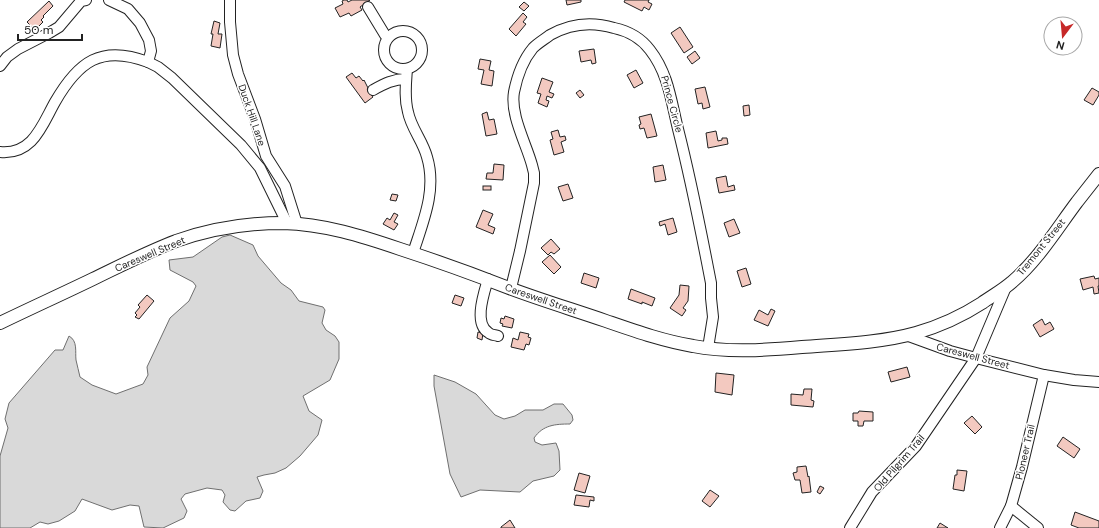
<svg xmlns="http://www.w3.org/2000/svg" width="1099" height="528" font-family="'DM Sans',sans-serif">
  <rect width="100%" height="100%" fill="#fff"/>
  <g fill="#d9d9d9" stroke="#6f6f6f">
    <path d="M230,235L253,245L258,256L281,283L291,290L299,301L323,307L325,310L322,323L326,330L335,336L339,342V359L330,380L303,396L309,411L322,420L318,435L300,456L286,468L275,473L264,475L257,477L263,491L260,498L246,501L235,511L230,510L223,502L225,495L222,490L207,488L185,494L181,499L187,511L184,518L163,528L144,527L139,506L130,505L112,510L82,499L75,511L59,521L48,524L40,522L30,528H0V456L8,428L5,419L9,403L55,350H63L69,336C78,341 75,352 76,360C77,366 79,371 80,377L92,385L116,394L143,384L148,375L147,367L170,318L189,301L196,286L193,282L170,270L169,260L193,257L222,237Z"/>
    <path d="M434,375L455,382L476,394L495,415L504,419L515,416L525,410H543L554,404H563L572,415L573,420L570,424C555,424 543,425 534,438L535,442L542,445L556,443L559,451L560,470L554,476L533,481L520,492L480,490L461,497L450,474L434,386Z"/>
  </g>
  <g fill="#f3c9c0" stroke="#222">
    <polygon points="344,0 347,0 348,2 352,0 370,0 360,7 362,10 351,16 349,13 340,17 335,8 343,4 342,1"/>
    <polygon points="566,0 581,0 581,2 567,5"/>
    <polygon points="625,0 649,0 648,2 652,4 649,10 644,7 642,11 624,2"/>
    <polygon points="49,1 53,6 43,16 44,17 41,20 43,22 35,30 27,22"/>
    <polygon points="524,2 529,6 524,11 519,7"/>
    <polygon points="523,13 527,17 523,22 526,24 516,36 509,29"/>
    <polygon points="214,21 220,23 218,34 222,34 220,48 211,46 213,34 211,34"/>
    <polygon points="680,27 693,47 684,53 671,33"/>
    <polygon points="594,49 596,63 592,64 591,60 581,62 579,51"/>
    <polygon points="695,51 700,58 692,64 687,57"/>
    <polygon points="480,59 491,61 489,70 494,71 492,86 481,84 484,70 478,69"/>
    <polygon points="636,70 643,83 634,88 627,75"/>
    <polygon points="352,73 356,78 359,76 363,81 364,80 368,88 367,89 373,97 365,103 346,77"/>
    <polygon points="542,78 553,82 549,92 554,94 552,98 547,96 546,100 549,101 547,107 538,103 541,94 537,93"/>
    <polygon points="705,87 710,107 703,109 702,103 698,104 695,89"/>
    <polygon points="1092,88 1099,92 1099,95 1093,105 1084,100"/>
    <polygon points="580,90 584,95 580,98 576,93"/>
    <polygon points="749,105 750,115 744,116 743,106"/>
    <polygon points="487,112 489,120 494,119 497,134 486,136 482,114"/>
    <polygon points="651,114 657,136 647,138 644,128 640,129 639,125 641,124 639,117"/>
    <polygon points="558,130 560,137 565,136 566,140 561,142 564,152 554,155 550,140 553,139 551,132"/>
    <polygon points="716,131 718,141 722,140 722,138 727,138 728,144 708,148 706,133"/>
    <polygon points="494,164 504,165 503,180 486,179 487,173 493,173"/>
    <polygon points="663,165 666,180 655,182 653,167"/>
    <polygon points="726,176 728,187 734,185 735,190 719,193 716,178"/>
    <polygon points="568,184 573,198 563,201 558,187"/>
    <rect x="483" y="186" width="8" height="4"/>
    <polygon points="392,194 398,195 396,201 390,200"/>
    <polygon points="483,210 493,214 488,225 495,228 493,234 476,227"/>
    <polygon points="394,213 398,215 394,222 398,224 394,230 383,224 387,218 390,220"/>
    <polygon points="673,218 677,232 668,235 665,224 660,226 659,222"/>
    <polygon points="734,219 740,233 729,237 724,223"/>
    <polygon points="551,239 560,249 554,254 551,252 548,255 541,248"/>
    <polygon points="550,255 561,267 554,274 542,262"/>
    <polygon points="746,268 751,284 742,287 737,271"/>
    <polygon points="584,273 599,278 596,288 581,283"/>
    <polygon points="1094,276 1095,279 1099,278 1099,286 1098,286 1099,293 1094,294 1093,287 1083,290 1080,279"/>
    <polygon points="680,285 689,286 688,301 683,308 686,310 682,316 670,308 679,295"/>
    <polygon points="631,289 655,298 652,306 642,302 642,304 628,299"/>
    <polygon points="147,295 154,301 139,319 135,317 137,315 135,313 140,307 138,305"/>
    <polygon points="455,295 464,298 461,306 452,303"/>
    <polygon points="771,309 775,311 768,326 754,320 759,310 768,315"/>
    <polygon points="505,316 514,319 512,328 502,326 503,324 500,323 501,318 504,319"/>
    <polygon points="1042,319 1045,325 1050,322 1054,329 1040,337 1033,325"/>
    <polygon points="478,332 483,333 482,340 477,338"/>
    <polygon points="520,332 529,334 528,337 531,338 529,345 526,344 524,350 511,347 513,338 518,340"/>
    <polygon points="907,367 910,377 891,382 888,372"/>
    <polygon points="716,373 734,375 732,395 715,392"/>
    <polygon points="804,389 812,389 811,400 814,401 813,407 791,405 791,394 803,395"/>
    <polygon points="859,411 873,412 873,421 864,421 863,426 858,426 858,421 853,421 853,413 858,413"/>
    <polygon points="972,416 982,427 975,434 964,423"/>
    <polygon points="1063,437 1080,449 1074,458 1057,446"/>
    <polygon points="806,466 808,477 809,476 811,492 802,493 800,480 795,480 793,473 797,472 797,467"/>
    <polygon points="957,470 967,471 964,491 953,489 955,475 957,475"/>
    <polygon points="579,473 590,476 585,493 574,490"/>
    <polygon points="820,486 824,488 820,494 817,492"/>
    <polygon points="710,490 719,496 710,507 702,501"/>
    <polygon points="576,495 594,497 594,501 590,500 589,507 574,505"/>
    <polygon points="1075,512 1099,521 1099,528 1079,528 1071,525"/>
    <polygon points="510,520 515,528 501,528 501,527"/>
    <polygon points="940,523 948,528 937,528"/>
  </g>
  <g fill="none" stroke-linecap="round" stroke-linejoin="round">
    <defs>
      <g id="minor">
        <polyline points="230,0 230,22 233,55 238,74 255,119 266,156 285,186 297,224"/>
        <polyline points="368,7 385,35 388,37"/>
        <circle cx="403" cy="50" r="19"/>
        <polyline points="148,62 158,67 172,78 241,145 260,168 287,223"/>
        <polyline points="0,66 7,57 18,49 49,33 59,27 81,1 86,0"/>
        <path d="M407,69C406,83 404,98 408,112C411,128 423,141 427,157C437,190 423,222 413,253"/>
        <path d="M373,90C384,84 393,79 406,79"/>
        <path d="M0,152C33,155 42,125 55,102C78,62 101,44 148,62L151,51L149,40L140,23L128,9L109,0"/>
        <path d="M488,279C484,293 473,324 489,333C491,335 495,335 498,336"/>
        <path d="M511,288L520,251L534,183V173L532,165C526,143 510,115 514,92C517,77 523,60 533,48C538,43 545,39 550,35C571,23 591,21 614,28C628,31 641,38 650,50C668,73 671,100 678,129C691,180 701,231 711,283V298L713,317L708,348"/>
        <polyline points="906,335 950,351 976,358 1044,375 1074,380 1099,382"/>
        <polyline points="1011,506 1038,528"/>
        <polyline points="850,528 872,492 916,446 976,358 1006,287"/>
        <polyline points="1000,528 1011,506 1022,467 1044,375"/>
      </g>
      <path id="major" d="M0,323C31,308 62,294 93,279C120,266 147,252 176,241C210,229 246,223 283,223C324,224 362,236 400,249C437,261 473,274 509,288C541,300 574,310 606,321C635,331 663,341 693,346C729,353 766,350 802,347C840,344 880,343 916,333C940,326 962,316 982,303C992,296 1003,290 1012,282C1038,260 1056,230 1077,202C1084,193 1092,183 1099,174"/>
    </defs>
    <use href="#minor" stroke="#222" stroke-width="12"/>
    <use href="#major" stroke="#222" stroke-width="14"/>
    <use href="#minor" stroke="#fff" stroke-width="10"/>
    <use href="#major" stroke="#fff" stroke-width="12"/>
  </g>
  <g text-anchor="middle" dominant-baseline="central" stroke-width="3" stroke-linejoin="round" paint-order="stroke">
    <g font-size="10" fill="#222" stroke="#fff">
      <text transform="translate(672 104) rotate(75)">Prince Circle</text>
      <text transform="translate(252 115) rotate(71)">Duck Hill Lane</text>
      <text transform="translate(1041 247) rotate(-51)">Tremont Street</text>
      <text transform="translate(150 254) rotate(-23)">Careswell Street</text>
      <text transform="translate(541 299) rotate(19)">Careswell Street</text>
      <text transform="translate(973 356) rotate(15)">Careswell Street</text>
      <text transform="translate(1025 452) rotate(-77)">Pioneer Trail</text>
      <text transform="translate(899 463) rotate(-49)">Old Pilgrim Trail</text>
    </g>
  </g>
  <g transform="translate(1063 36) rotate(196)"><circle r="19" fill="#ffffff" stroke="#a7a7a7"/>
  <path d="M0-3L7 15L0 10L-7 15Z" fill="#c62828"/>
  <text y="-6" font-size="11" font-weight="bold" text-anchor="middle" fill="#222222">N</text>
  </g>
  <path d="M18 34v6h64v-6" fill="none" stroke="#222222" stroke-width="2"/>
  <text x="24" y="34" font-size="12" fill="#222222" stroke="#ffffff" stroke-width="3" paint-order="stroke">50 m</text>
</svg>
